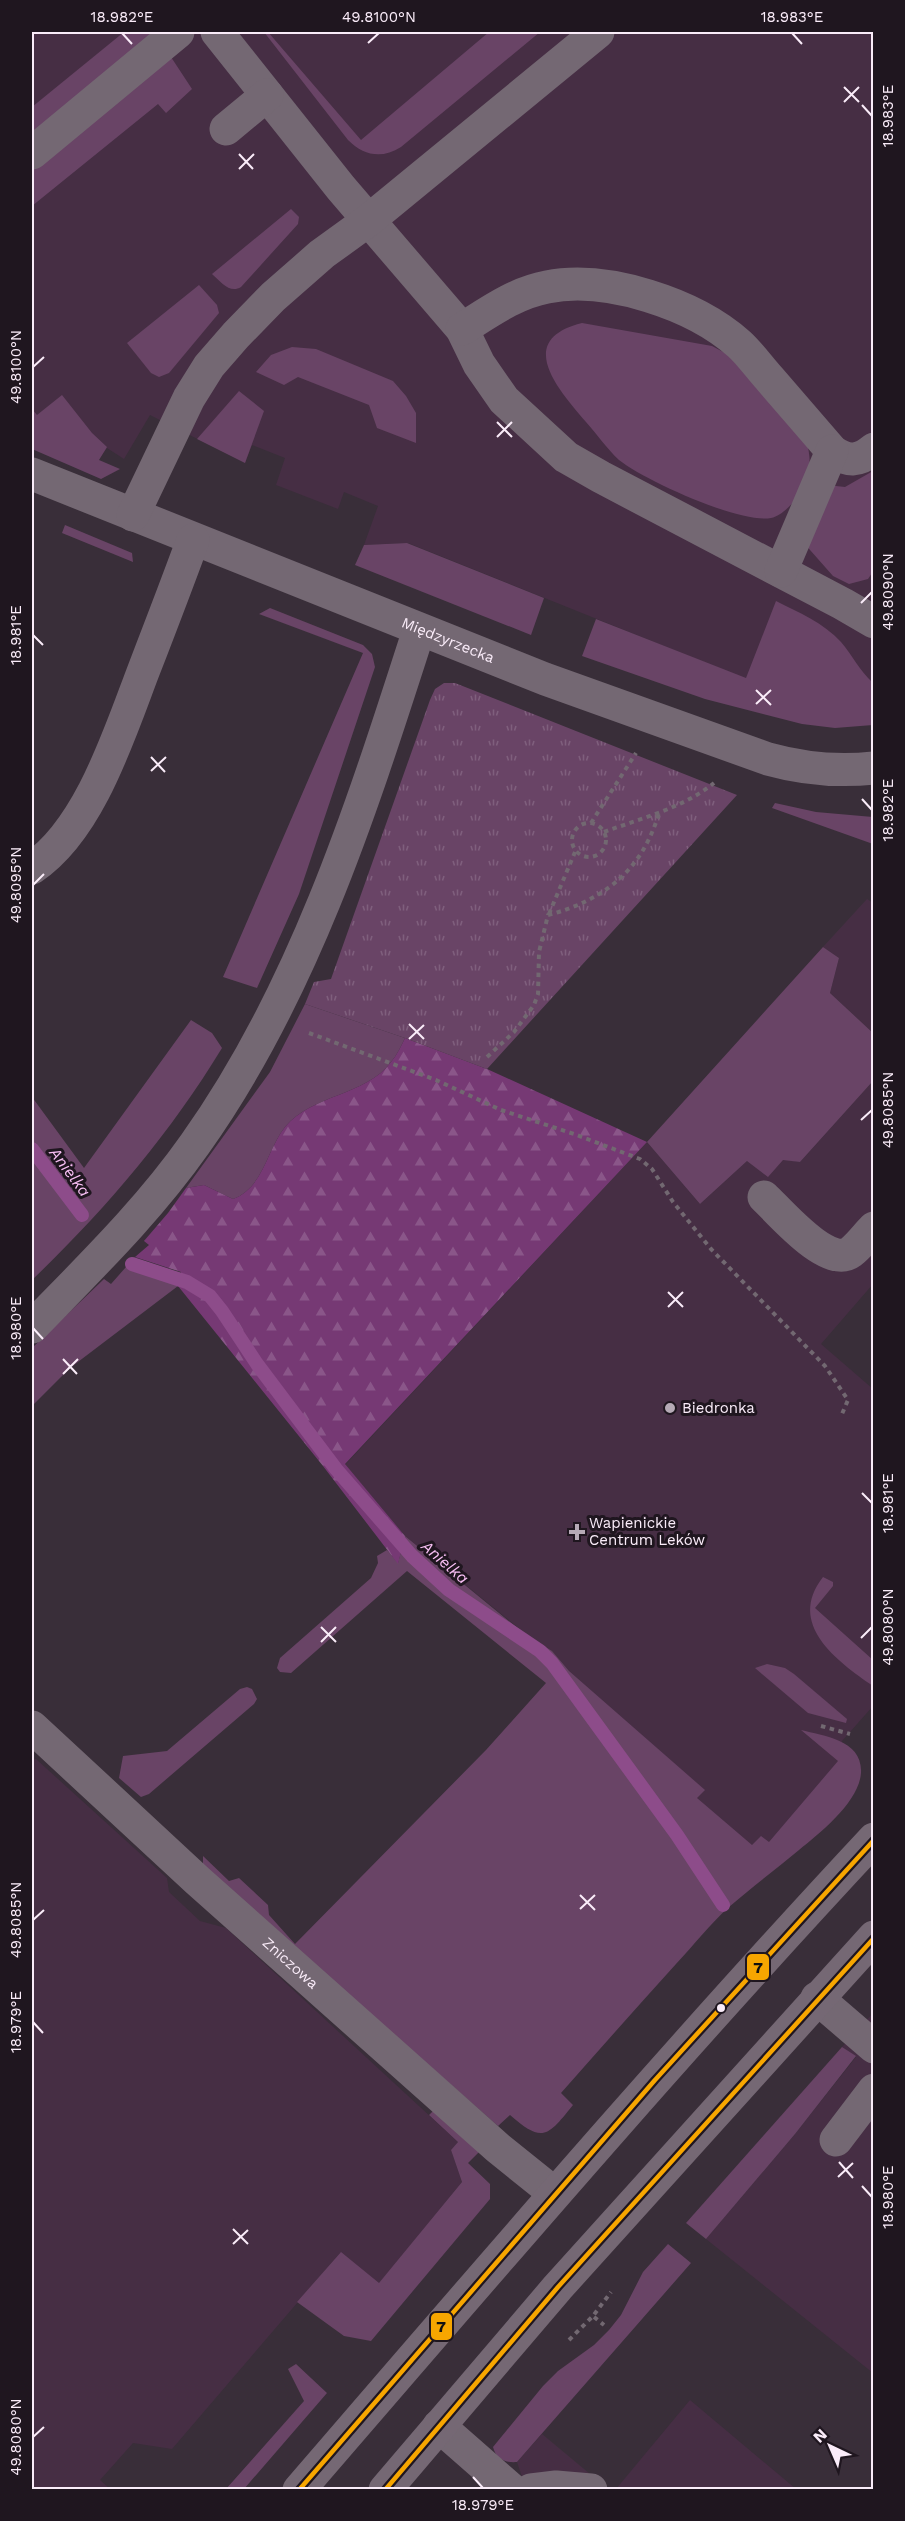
<svg xmlns="http://www.w3.org/2000/svg" width="905" height="2521" font-family="'Work Sans',sans-serif">
  <defs>
    <pattern id="forest-firs" width="22" height="20" patternUnits="userSpaceOnUse" patternTransform="scale(1.5)"><rect width="22" height="20" fill="#763974"/><path d="M5 1l3.5 6h-7zM16 11l3.5 6h-7z" fill="#8a5689"/></pattern>
    <pattern id="park-tufts" width="24" height="20" patternUnits="userSpaceOnUse" patternTransform="scale(1.5)"><rect width="24" height="20" fill="#694466"/><path d="M3 7l-1-3M5 7V3M7 7l1-3M15 17l-1-3M17 17v-4M19 17l1-3" fill="none" stroke="#7f5f7d"/></pattern>
  </defs>
  <rect width="100%" height="100%" fill="#392e39"/>
  <g fill="#462e44">
    <polygon points="32,32 873,32 873,697 746,679 408,543 364,545 378,506 344,492 338,509 276,485 285,458 252,445 245,463 150,415 124,459 107,448 98,460 32,426"/>
    <polygon points="867,899 873,903 873,1033 830,993 839,958 823,947"/>
    <polygon points="873,1081 874,1205 871,1208 874,1211 873,1284 821,1344 873,1389 873,1706 842,1741 842,1767 769,1852 741,1846 542,1647 405,1536 345,1465 647,1142 700,1204 747,1161 783,1159 800,1162"/>
    <polygon points="36,1759 167,1878 169,1892 200,1921 226,1928 458,2142 451,2150 462,2182 379,2284 340,2253 172,2449 133,2443 100,2480 110,2489 32,2490 32,1760"/>
    <polygon points="873,2013 873,2373 706,2239 795,2134 856,2057 842,2047"/>
    <polygon points="690,2400 796,2489 616,2489"/>
    <polygon points="542,2434 608,2489 526,2489 517,2462"/>
  </g>
  <g fill="#694466">
    <polygon points="124,32 158,32 32,138 32,107"/>
    <path d="M264,32H268L361,140L489,32H540L401,147C382,159 364,156 348,140Z"/>
    <polygon points="169,54 192,89 166,113 158,104 32,206 32,166"/>
    <path d="M291,209L299,217L298,224L241,287C230,294 221,282 212,274Z"/>
    <polygon points="199,285 217,305 219,313 169,373 159,377 151,373 127,343"/>
    <path d="M582,323L712,346L727,354L806,439C812,460 812,482 796,499C790,506 781,516 771,518C740,524 644,480 619,460C607,449 597,434 586,422C558,389 514,340 582,323Z"/>
    <polygon points="292,347 316,349 393,381 406,396 416,413 416,443 377,428 369,405 298,377 284,385 256,372 271,355"/>
    <polygon points="239,391 264,411 245,463 197,439"/>
    <polygon points="62,395 92,433 107,447 99,460 120,469 101,479 32,449 32,409 37,415"/>
    <polygon points="873,471 874,570 868,579 849,584 833,576 803,542 827,485 845,487"/>
    <polygon points="65,525 132,553 133,562 62,533"/>
    <polygon points="407,543 544,598 531,635 355,565 364,545"/>
    <path d="M776,601C798,612 824,623 841,642C853,656 859,670 873,683V725L835,728L802,724L705,699L582,656L596,619L746,678Z"/>
    <polygon points="270,608 363,645 372,654 375,667 299,894 257,988 223,977 363,653 259,614"/>
    <polygon points="775,803 816,812 873,817 873,844 772,808"/>
    <polygon points="823,947 839,958 830,993 873,1033 873,1081 800,1162 783,1160 768,1177 747,1161 700,1204 647,1142"/>
    <path d="M305,1004L405,1038C401,1046 397,1055 391,1062C366,1096 312,1094 285,1127C266,1151 264,1187 233,1199L204,1185L186,1188L270,1072Z"/>
    <path d="M191,1020L212,1033L222,1048C169,1135 105,1210 32,1280V1097L84,1168Z"/>
    <polygon points="126,1267 178,1286 70,1368 32,1406 32,1348 104,1279 111,1284"/>
    <path d="M405,1536L526,1635L552,1651L569,1671L705,1790L697,1798L752,1845L761,1836L769,1842L838,1761L801,1730C824,1736 863,1740 861,1773C859,1802 820,1833 799,1850C776,1869 752,1887 729,1907C710,1924 694,1945 676,1964C637,2007 599,2050 561,2093L573,2105C548,2136 543,2144 510,2115L498,2126L203,1867V1856L229,1881L239,1878L268,1905L269,1915L295,1944L486,1750L546,1683L407,1571L291,1673L280,1672L277,1668L280,1658L371,1578L378,1563L377,1556L387,1550L398,1563Z"/>
    <path d="M823,1577L833,1582V1586L815,1608L873,1660V1686C837,1661 786,1624 823,1577Z"/>
    <polygon points="767,1664 785,1668 794,1674 847,1719 846,1723 808,1713 755,1668"/>
    <polygon points="247,1687 252,1689 257,1699 254,1704 149,1794 141,1797 119,1778 123,1756 167,1751 240,1689"/>
    <polygon points="842,2047 856,2056 795,2134 706,2239 686,2223"/>
    <polygon points="435,2109 479,2152 468,2163 490,2184 490,2199 371,2341 344,2336 297,2302 341,2252 379,2283 462,2182 451,2150 458,2142 429,2115"/>
    <path d="M668,2244L691,2263L517,2462C505,2463 496,2459 493,2447L543,2386L558,2371L594,2345L609,2330L621,2315L643,2272Z"/>
    <polygon points="296,2364 327,2393 244,2489 226,2489 304,2401 288,2369"/>
  </g>
  <path fill="url(#forest-firs)" d="M405,1038L487,1069L647,1142L345,1464L405,1536L398,1564L323,1466L178,1286L181,1272L135,1257L149,1245L144,1241L168,1213L186,1188L204,1185L233,1199C264,1187 266,1151 285,1127C312,1094 366,1096 391,1062C397,1055 401,1046 405,1038Z"/>
  <polygon fill="url(#park-tufts)" points="444,683 455,683 737,795 487,1069 405,1038 305,1004 314,982 331,979 430,700 435,689"/>
  <g fill="none" stroke-linecap="round" stroke-linejoin="round">
    <g stroke="#8d4c8a" stroke-width="14">
      <polyline points="32,1149 82,1215"/>
      <polyline points="132,1264 187,1282 210,1296 222,1311 257,1364 336,1469 412,1556 449,1590 540,1651 552,1663 677,1835 723,1905"/>
    </g>
    <g stroke="#726871" stroke-width="4" stroke-dasharray="4.5 4.5" stroke-linecap="butt">
      <circle cx="589" cy="840" r="17"/>
      <polyline points="591,823 636,753"/>
      <path d="M604,832C642,818 683,808 714,783"/>
      <polyline points="549,914 575,852"/>
      <polyline points="309,1033 436,1080 501,1110 574,1134 640,1159 652,1169 673,1202 711,1249 825,1366 848,1400 842,1414"/>
      <path d="M487,1057L514,1032L534,1005L538,994L539,952L548,915C605,900 642,870 659,813"/>
      <polyline points="821,1726 850,1734"/>
      <polyline points="594,2317 604,2325"/>
      <polyline points="569,2340 593,2316 611,2292"/>
    </g>
    <g stroke="#746873" stroke-width="33">
      <polyline points="217,32 341,188 462,329 479,364 504,400 566,457 601,477 843,604 874,622"/>
      <polyline points="226,129 267,95"/>
      <polyline points="32,153 178,32"/>
      <path d="M462,329C489,312 515,293 547,287C607,275 694,304 739,344C750,354 759,367 769,378C790,402 811,427 832,451C848,462 858,462 874,449"/>
      <path id="s1" d="M32,474L545,679L768,759C804,769 837,772 874,768"/>
      <polyline points="133,515 189,398 209,366 236,335 273,297 322,254 369,220 598,32"/>
      <polyline points="781,571 832,451"/>
      <path d="M32,868C89,830 119,735 143,672C160,628 177,584 193,540"/>
      <path d="M764,1197C780,1212 828,1269 851,1252C859,1246 866,1236 874,1228"/>
      <path d="M32,1327C89,1268 148,1211 195,1144C304,991 362,807 419,630"/>
      <path id="s2" d="M32,1727L197,1880L498,2148L554,2193"/>
      <polyline points="817,1998 874,2047"/>
      <polyline points="836,2140 874,2090"/>
      <polyline points="439,2426 512,2490"/>
      <polyline points="531,2490 556,2487 591,2490"/>
    </g>
    <g stroke="#756874" stroke-width="33">
      <path d="M299,2490C488,2271 676,2051 874,1839"/>
      <polyline points="385,2490 558,2287 874,1937"/>
    </g>
    <defs>
      <g id="bus-1">
        <polyline points="299,2490 655,2080 874,1840"/>
        <polyline points="385,2490 558,2287 874,1938"/>
      </g>
    </defs>
    <use href="#bus-1" stroke="#1f161f" stroke-width="9"/>
    <use href="#bus-1" stroke="#f7a600" stroke-width="4.5"/>
  </g>
  <path fill="none" stroke="#faecf9" stroke-width="2" d="M122,33L132,44M792,33L802,44M368,43L379,33M844,87L859,102M844,102L859,87M862,105L872,116M239,154L253,169M239,169L254,154M33,367L44,357M497,422L512,437M497,437L512,422M861,603L872,592M33,635L43,645M756,690L771,705M756,704L771,690M151,757L165,772M151,771L166,757M862,799L872,810M33,885L44,874M409,1024L424,1039M409,1039L424,1025M861,1120L872,1110M668,1292L683,1307M668,1307L683,1292M33,1328L43,1339M63,1359L77,1374M63,1374L78,1359M862,1493L872,1503M321,1627L336,1642M861,1638L872,1627M321,1642L336,1627M580,1895L595,1910M580,1909L595,1895M33,1920L44,1910M33,2022L43,2033M839,2162L853,2178M838,2177L853,2163M862,2186L872,2197M233,2229L248,2244M233,2244L248,2230M33,2437L44,2427M473,2477L483,2488"/>
  <g fill="#b6aab6" stroke="#1f161f" stroke-width="2">
    <circle cx="670" cy="1408" r="6"/>
    <path d="M574 1523h6v6h6v6h-6v6h-6v-6h-6v-6h6z"/>
  </g>
  <circle fill="#faecf9" stroke="#1f161f" stroke-width="2" cx="721" cy="2008" r="5"/>
  <g text-anchor="middle" dominant-baseline="central" stroke-width="6" stroke-linejoin="round" paint-order="stroke">
    <g font-size="15" fill="#faecf9" stroke="#1f161f">
      <text stroke="none"><textPath href="#s1" startOffset="448">Międzyrzecka</textPath></text>
      <text stroke="none"><textPath href="#s2" startOffset="350">Zniczowa</textPath></text>
    </g>
    <g font-size="15" fill="#faecf9" stroke="#1f161f" text-anchor="start">
      <text x="682" y="1408">Biedronka</text>
      <text x="589" y="1523">Wapienickie<tspan x="589" dy="17">Centrum Leków</tspan></text>
    </g>
    <g font-size="16" font-style="italic" fill="#f8bff4" stroke="#1f161f">
      <text transform="translate(70 1172) rotate(53)">Anielka</text>
      <text transform="translate(445 1562) rotate(41)">Anielka</text>
    </g>
  </g>
  <g stroke="#1f161f" stroke-width="2">
    <rect x="746" y="1953" width="24" height="28" rx="6" fill="#f7a600"/>
    <rect x="430" y="2312" width="23" height="29" rx="6" fill="#f7a600"/>
  </g>
  <g font-size="16" text-anchor="middle" font-weight="bold" fill="#111">
    <text x="758" y="1973">7</text>
    <text x="441" y="2332">7</text>
  </g>
  <rect width="905" height="2521" fill="none" stroke="#1f161f" stroke-width="66"/>
  <g transform="translate(830 2446) rotate(316)" stroke="#1f161f" stroke-width="4.5" paint-order="stroke">
  <path d="M0-4.5L10 22L0 15L-10 22Z" fill="#faecf9"/>
  <text y="-9" font-size="16" font-weight="bold" text-anchor="middle" fill="#faecf9">N</text>
  </g>
  <rect x="33" y="33" width="839" height="2455" fill="none" stroke="#faecf9" stroke-width="2"/>
  <g font-size="15" text-anchor="middle" fill="#faecf9">
    <text x="122" y="22">18.982°E</text>
    <text x="379" y="22">49.8100°N</text>
    <text x="792" y="22">18.983°E</text>
    <text transform="translate(888 116) rotate(-90)" y="5">18.983°E</text>
    <text transform="translate(16 367) rotate(-90)" y="5">49.8100°N</text>
    <text transform="translate(888 592) rotate(-90)" y="5">49.8090°N</text>
    <text transform="translate(16 635) rotate(-90)" y="5">18.981°E</text>
    <text transform="translate(888 810) rotate(-90)" y="5">18.982°E</text>
    <text transform="translate(16 885) rotate(-90)" y="5">49.8095°N</text>
    <text transform="translate(888 1110) rotate(-90)" y="5">49.8085°N</text>
    <text transform="translate(16 1328) rotate(-90)" y="5">18.980°E</text>
    <text transform="translate(888 1503) rotate(-90)" y="5">18.981°E</text>
    <text transform="translate(888 1627) rotate(-90)" y="5">49.8080°N</text>
    <text transform="translate(16 1920) rotate(-90)" y="5">49.8085°N</text>
    <text transform="translate(16 2022) rotate(-90)" y="5">18.979°E</text>
    <text transform="translate(888 2197) rotate(-90)" y="5">18.980°E</text>
    <text transform="translate(16 2437) rotate(-90)" y="5">49.8080°N</text>
    <text x="483" y="2510">18.979°E</text>
  </g>
</svg>
